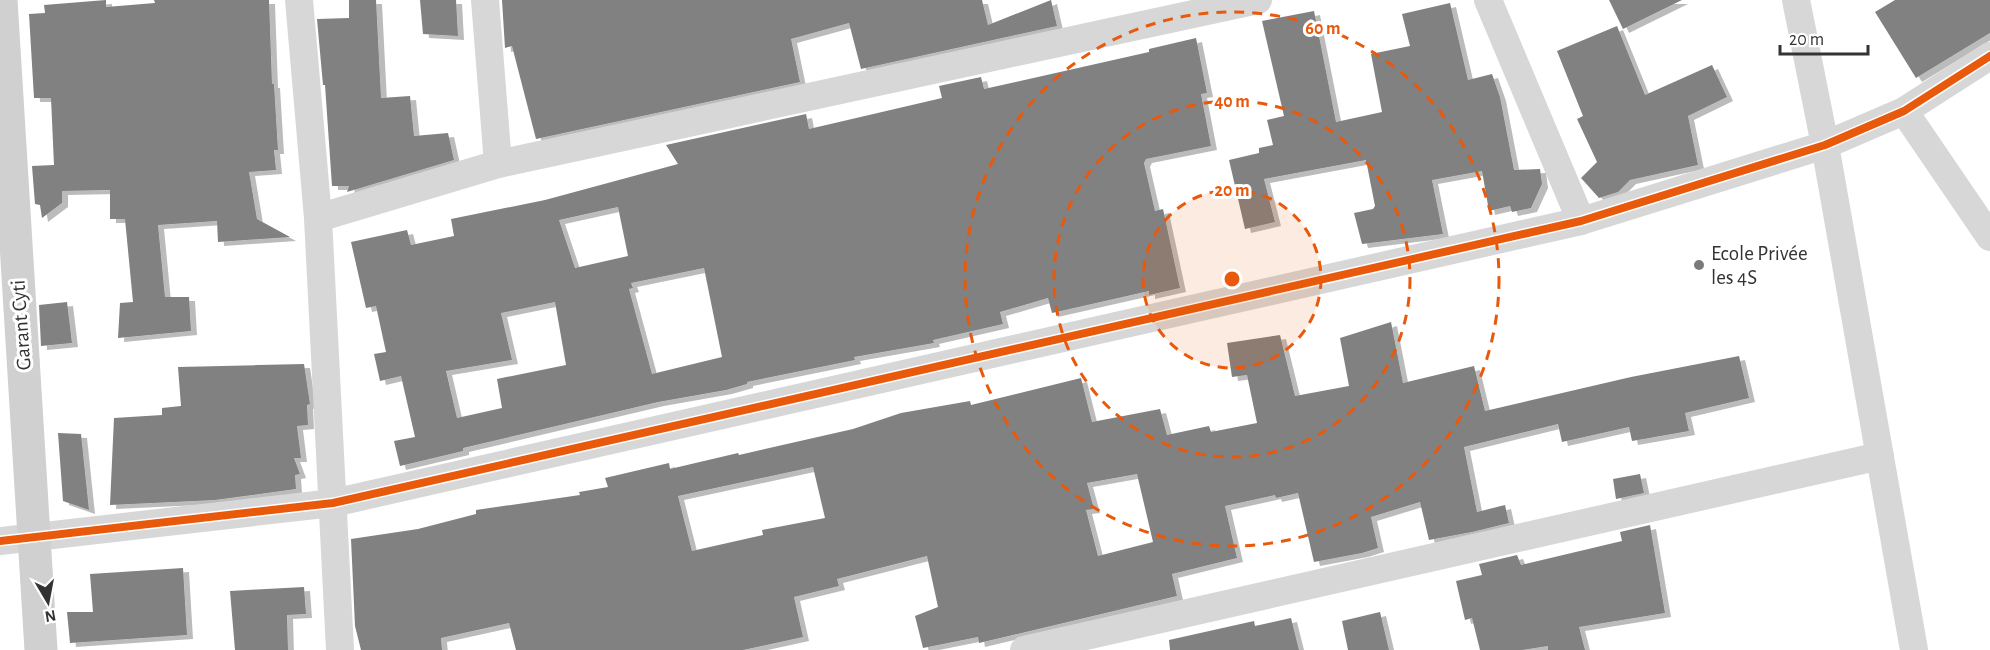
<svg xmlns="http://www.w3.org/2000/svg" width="1990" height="650" font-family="'Alegreya Sans',sans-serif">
  <defs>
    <filter id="shadow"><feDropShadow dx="6" dy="4" stdDeviation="0" flood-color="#0004"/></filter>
  </defs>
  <rect width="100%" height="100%" fill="#fff"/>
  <g fill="#818181" fill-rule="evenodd" filter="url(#shadow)">
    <polygon points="106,0 106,7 155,3 154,0 269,0 272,84 274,84 278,150 274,150 276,170 249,172 257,219 290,237 218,242 217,221 158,225 165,297 189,297 191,331 118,338 120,303 133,302 125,219 110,219 110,190 62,191 62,203 42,218 40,205 35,204 32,166 54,165 51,98 34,98 29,14 45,13 44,5"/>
    <polygon points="349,0 376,0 381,98 410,96 414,136 448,133 454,160 347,192 349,186 332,186 325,85 323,85 317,19 349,18"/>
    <polygon points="420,0 456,0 458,36 423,34"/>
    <polygon points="502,0 982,0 988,25 1051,0 1057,26 861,69 849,23 791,39 800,82 536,139 512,46 505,48"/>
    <polygon points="1609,0 1682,0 1623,29"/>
    <polygon points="1895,0 1990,0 1990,33 1916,78 1875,12"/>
    <polygon points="1450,3 1468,80 1492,74 1500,97 1514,170 1540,169 1542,184 1531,208 1512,212 1510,206 1489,211 1482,171 1432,180 1443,234 1362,244 1354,213 1373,209 1375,206 1366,160 1264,179 1275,222 1245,229 1229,160 1259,153 1259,148 1273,145 1267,120 1284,116 1262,21 1314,11 1336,122 1382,112 1371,54 1410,46 1402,14"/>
    <polygon points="1617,26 1645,95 1712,65 1727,97 1688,116 1698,165 1630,180 1618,192 1599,198 1581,178 1597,162 1577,119 1583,116 1557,51"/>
    <path d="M1196,38L1207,93L1201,94L1211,146L1146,159L1144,163L1155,211L1163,209L1180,288L1149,295V291L1052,313L1048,298L1000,312L1003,324L933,340L934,343L854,357L855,360L747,382V384L726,390L658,402L463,448V451L400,466L394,441L415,437L401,376L380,381L374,354L386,352L376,306L366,308L351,242L407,230L411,245L454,236L451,219L545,200L678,164L666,145L806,114L809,129L942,98L939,86L981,77L984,89L1149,52V49ZM618,207L628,256L575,268L559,220ZM704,268L722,357L652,374L629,289L633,288L631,283ZM555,302L566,365L497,379L502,408L457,418L446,371L512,360L501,313Z"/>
    <polygon points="67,302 72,343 41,346 39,305"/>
    <path d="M1391,322L1403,383L1474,366L1485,411L1631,377L1739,356L1749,398L1685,413L1689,431L1632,441L1629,427L1562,442L1558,424L1464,447L1477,512L1505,505L1509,523L1472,532L1429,540L1420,502L1371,517L1378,548L1362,553L1314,562L1298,493L1276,498L1275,495L1225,506L1237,558L1172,574L1177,596L979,643L978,637L923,648L915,616L938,607L927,556L837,579L839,586L794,597L803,637L743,650H516L509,623L441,638L442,650H361L355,626L351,539L418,529L476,514V510L580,495L579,492L608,487L605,478L669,463L670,469L738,453L739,455L853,429L901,413L970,401L971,405L1081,378L1092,422L1160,409L1167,435L1209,426L1211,432L1257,423L1247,375L1232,377L1227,343L1280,335L1295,396L1349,386L1340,338ZM813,467L825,518L762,530L763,535L692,551L678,496ZM1137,474L1153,542L1098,556L1086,510L1094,509L1087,483Z"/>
    <polygon points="304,364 310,404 307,405 308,425 297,426 301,458 294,458 300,474 295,475 296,489 215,500 110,505 114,418 162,415 162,408 181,406 178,367"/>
    <polygon points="58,433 81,434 89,510 63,501"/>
    <polygon points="1640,474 1644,493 1616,499 1613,479"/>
    <polygon points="1650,525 1665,613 1579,627 1585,650 1548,650 1548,646 1522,650 1480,650 1472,618 1465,620 1456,581 1482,575 1479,564 1517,555 1521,565 1622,541 1620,532"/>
    <polygon points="183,568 187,635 70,643 67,612 93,612 90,574"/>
    <polygon points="304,587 306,614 287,615 288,650 235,650 230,591"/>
    <polygon points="1380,612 1389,650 1348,650 1342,621"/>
    <polygon points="1291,618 1299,650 1170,650 1169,640 1254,621 1255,626"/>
  </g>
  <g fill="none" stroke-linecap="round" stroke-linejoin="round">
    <g stroke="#d7d7d7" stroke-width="28">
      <polyline points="299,0 318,218 340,650"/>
      <polyline points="485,0 498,164"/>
      <polyline points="1488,0 1581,221"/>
      <polyline points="1796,0 1825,145 1914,650"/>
      <polyline points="1904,111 1990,237"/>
      <polyline points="318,218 498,164 1258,0"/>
      <polyline points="0,541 333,503 1581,221 1825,145 1904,111 1990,56"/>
      <polyline points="1024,650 1880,456"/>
    </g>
    <polyline stroke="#d0d0d0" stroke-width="33" points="1,0 41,650"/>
    <defs>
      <polyline id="cycleway" points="0,541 333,503 1581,221 1825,145 1904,111 1990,56"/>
    </defs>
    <use href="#cycleway" stroke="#fff" stroke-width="11"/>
    <use href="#cycleway" stroke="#e8590c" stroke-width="8"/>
  </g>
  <circle cx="1232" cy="279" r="89" fill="#e8590c" fill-opacity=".12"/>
  <g fill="none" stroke="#e8590c" stroke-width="3" stroke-dasharray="10 8">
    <circle cx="1232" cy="279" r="89"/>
    <circle cx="1232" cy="279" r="178"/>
    <circle cx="1232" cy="279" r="267"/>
  </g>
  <circle fill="#7a7a7a" stroke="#fff" stroke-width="2" cx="1699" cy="265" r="6"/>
  <g text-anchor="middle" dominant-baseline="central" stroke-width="6" stroke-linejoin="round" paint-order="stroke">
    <g font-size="21" fill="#333" stroke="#fff" text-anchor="start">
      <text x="1711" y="253">Ecole Privée<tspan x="1711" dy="24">les 4S</tspan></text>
    </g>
    <g font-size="21" fill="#333" stroke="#fff">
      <text transform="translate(21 325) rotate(-94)">Garant Cyti</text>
    </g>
  </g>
  <circle cx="1232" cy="279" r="9" fill="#e8590c" stroke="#fff" stroke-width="3"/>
  <g font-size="18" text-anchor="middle" font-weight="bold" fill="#e8590c" stroke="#fff" stroke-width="6" stroke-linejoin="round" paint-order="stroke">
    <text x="1323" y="34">60 m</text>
    <text x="1232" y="107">40 m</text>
    <text x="1232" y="196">20 m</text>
  </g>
  <g transform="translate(48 602) rotate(170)" stroke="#ffffff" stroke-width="4.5" paint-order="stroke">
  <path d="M0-4.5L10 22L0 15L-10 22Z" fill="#333333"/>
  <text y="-9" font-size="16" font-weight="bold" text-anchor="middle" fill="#333333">N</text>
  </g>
  <path d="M1780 45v9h88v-9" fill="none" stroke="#333333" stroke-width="3"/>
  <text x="1789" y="45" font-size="18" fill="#333333" stroke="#ffffff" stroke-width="4.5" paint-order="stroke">20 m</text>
</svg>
